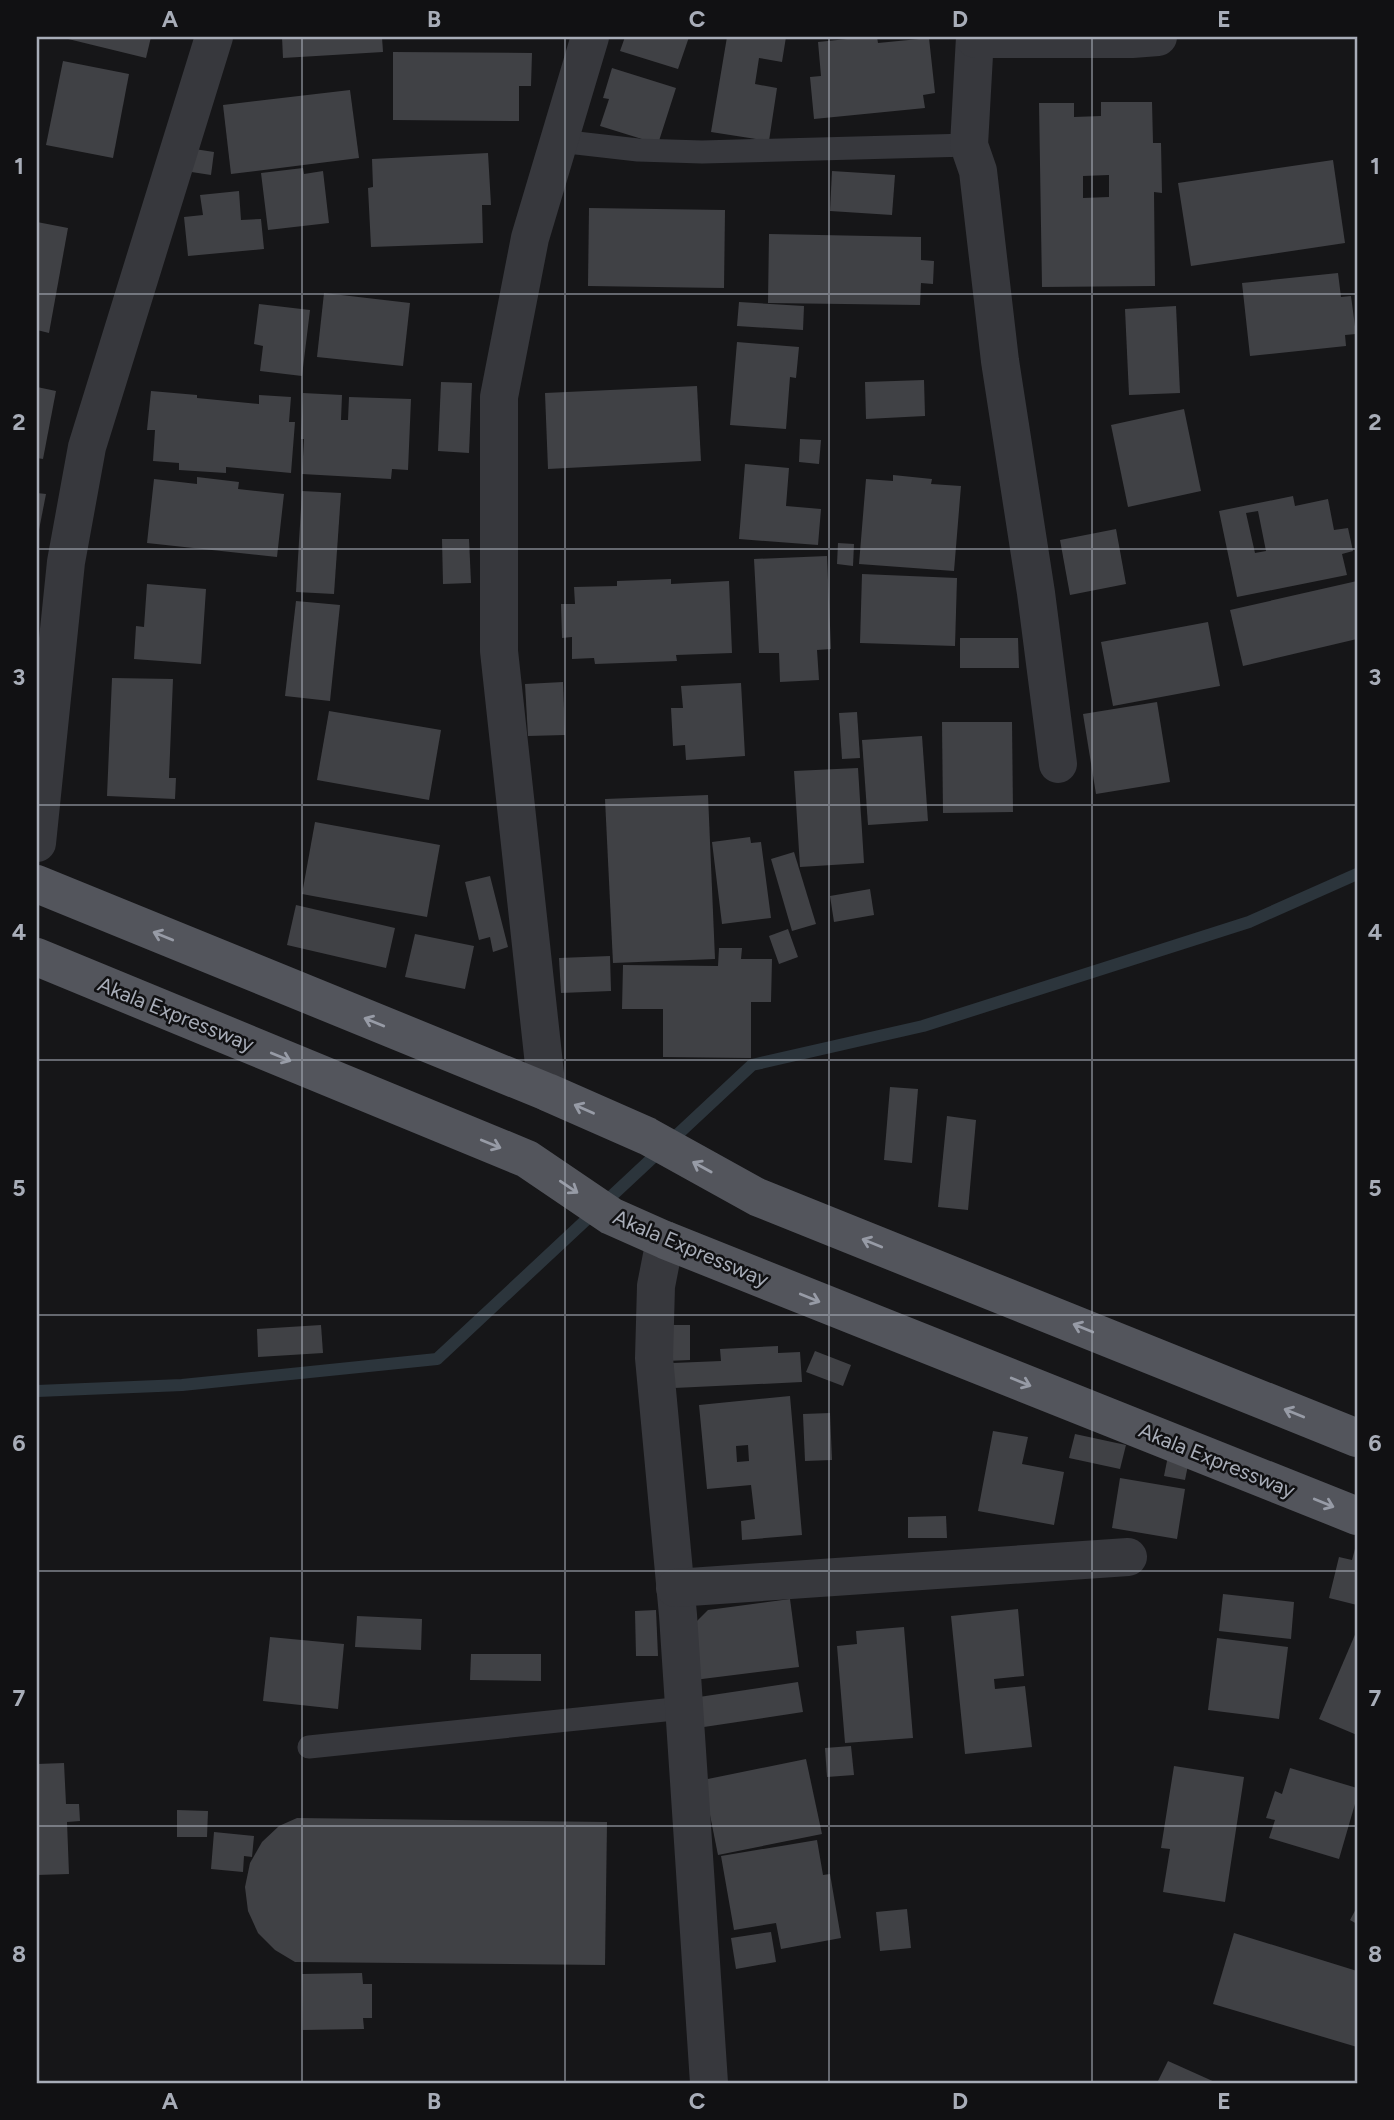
<svg xmlns="http://www.w3.org/2000/svg" width="1394" height="2120" font-family="Figtree,sans-serif">
  <rect width="100%" height="100%" fill="#161618"/>
  <g fill="none" stroke-linecap="round" stroke-linejoin="round">
    <polyline stroke="#2c353c" stroke-width="12" points="37,1391 182,1385 437,1359 752,1065 923,1026 1249,922 1357,874"/>
  </g>
  <g fill="#404145" fill-rule="evenodd">
    <polygon points="60,37 151,37 146,58"/>
    <polygon points="282,37 382,37 383,52 283,58"/>
    <polygon points="625,37 689,37 678,69 620,51"/>
    <polygon points="727,37 786,37 782,62 759,58 755,84 777,88 769,141 711,132"/>
    <polygon points="866,37 877,37 878,43 929,38 935,93 923,95 925,108 814,119 810,77 821,76 818,42"/>
    <polygon points="393,52 532,53 531,86 519,86 519,121 393,120"/>
    <polygon points="63,61 129,74 113,158 46,145"/>
    <polygon points="612,68 676,88 658,144 600,126 609,99 603,98"/>
    <polygon points="350,90 359,158 231,174 223,105"/>
    <path d="M1101,102H1152L1153,143H1161L1162,193L1154,192L1155,286L1042,287L1039,103H1074V117L1101,116ZM1109,175V197L1083,198V176Z"/>
    <polygon points="188,148 214,152 211,175 185,171"/>
    <polygon points="488,153 491,205 482,205 483,243 371,247 368,188 373,187 372,159"/>
    <polygon points="1333,160 1345,243 1191,266 1178,183"/>
    <polygon points="303,168 304,174 323,171 329,223 268,230 261,173"/>
    <polygon points="832,171 895,175 892,215 830,211"/>
    <polygon points="239,191 241,220 261,219 264,249 188,256 184,217 203,215 200,195"/>
    <polygon points="589,208 725,210 724,288 588,286"/>
    <polygon points="37,222 68,228 49,333 37,330"/>
    <polygon points="769,234 921,237 921,260 934,261 933,284 921,283 920,305 768,303"/>
    <polygon points="1338,273 1341,297 1351,296 1356,334 1345,335 1346,346 1250,356 1242,283"/>
    <polygon points="324,293 410,303 403,366 317,357"/>
    <polygon points="739,302 804,306 803,330 737,326"/>
    <polygon points="259,304 310,310 302,376 260,371 263,346 254,344"/>
    <polygon points="1176,306 1180,393 1129,395 1125,309"/>
    <polygon points="737,342 799,347 796,378 790,377 786,429 730,425"/>
    <polygon points="924,380 925,416 866,419 865,382"/>
    <polygon points="441,382 472,383 469,453 438,451"/>
    <polygon points="697,386 701,461 548,469 545,393"/>
    <polygon points="37,387 56,391 43,459 37,458"/>
    <polygon points="151,391 197,395 197,398 259,404 259,395 291,397 289,422 295,422 291,473 226,467 226,473 179,470 179,463 153,461 155,430 147,430"/>
    <polygon points="303,393 342,395 341,420 348,420 349,397 411,399 408,470 392,469 391,479 302,474 304,439 301,439"/>
    <polygon points="1184,409 1201,491 1128,507 1111,425"/>
    <polygon points="800,439 821,440 819,464 799,462"/>
    <polygon points="745,464 789,468 786,506 821,509 818,545 739,539"/>
    <polygon points="893,475 932,479 931,484 961,486 954,571 859,564 866,479 893,481"/>
    <polygon points="197,477 239,482 238,489 284,494 277,557 147,543 154,479 197,484"/>
    <polygon points="302,491 341,493 334,594 296,592"/>
    <polygon points="37,493 46,494 38,535 37,535"/>
    <path d="M1293,496L1295,506L1328,499L1334,530L1348,528L1353,551L1342,554L1347,575L1237,597L1219,511ZM1258,511L1266,551L1255,553L1246,513Z"/>
    <polygon points="1116,529 1126,584 1070,595 1060,540"/>
    <polygon points="442,539 469,539 471,583 443,584"/>
    <polygon points="838,543 854,544 853,566 837,564"/>
    <polygon points="827,556 831,649 817,650 819,680 780,682 779,653 759,653 754,559"/>
    <polygon points="862,574 957,578 955,646 860,643"/>
    <polygon points="671,579 671,584 729,581 732,653 676,655 677,661 595,664 594,658 572,659 572,637 562,638 561,604 575,604 574,587 617,586 617,581"/>
    <polygon points="1357,581 1357,639 1243,666 1230,610"/>
    <polygon points="147,584 206,589 201,664 134,659 136,626 144,627"/>
    <polygon points="296,601 340,605 330,701 285,696"/>
    <polygon points="1208,622 1220,686 1113,706 1101,642"/>
    <polygon points="960,638 1018,638 1019,668 960,668"/>
    <polygon points="112,678 173,679 169,778 176,778 175,799 107,796"/>
    <polygon points="563,682 565,735 528,736 525,684"/>
    <polygon points="741,683 745,756 686,760 685,745 673,746 671,708 683,708 681,686"/>
    <polygon points="1157,702 1170,782 1096,794 1083,714"/>
    <polygon points="329,711 441,730 429,800 317,780"/>
    <polygon points="857,712 860,758 842,759 839,713"/>
    <polygon points="942,722 1012,722 1013,812 943,813"/>
    <polygon points="922,736 928,821 868,825 862,740"/>
    <polygon points="858,768 864,863 800,867 794,771"/>
    <polygon points="708,795 715,959 613,963 605,799"/>
    <polygon points="315,822 440,845 427,917 302,894"/>
    <polygon points="750,837 751,843 761,842 771,918 722,924 712,842"/>
    <polygon points="794,852 816,924 792,931 771,859"/>
    <polygon points="490,876 508,947 493,952 490,937 479,940 465,882"/>
    <polygon points="870,889 874,915 834,922 830,896"/>
    <polygon points="296,905 395,928 386,968 287,945"/>
    <polygon points="788,929 798,957 779,964 769,936"/>
    <polygon points="415,934 474,946 465,989 405,977"/>
    <polygon points="719,948 742,948 741,959 772,959 771,1002 751,1002 751,1058 663,1057 663,1009 622,1009 623,965 718,966"/>
    <polygon points="610,956 611,991 561,993 559,958"/>
    <polygon points="890,1087 918,1089 912,1163 884,1160"/>
    <polygon points="947,1116 976,1120 968,1210 938,1207"/>
    <polygon points="321,1325 323,1353 258,1357 257,1329"/>
    <polygon points="666,1325 690,1325 690,1360 666,1361"/>
    <polygon points="778,1346 778,1353 800,1352 802,1382 674,1388 673,1363 721,1361 720,1349"/>
    <polygon points="815,1351 851,1365 843,1386 806,1372"/>
    <path d="M790,1396L802,1535L742,1540L741,1521L755,1519L751,1485L707,1489L699,1405ZM748,1445L749,1461L737,1462L736,1446Z"/>
    <polygon points="830,1413 832,1460 805,1461 803,1414"/>
    <polygon points="993,1431 1028,1437 1022,1464 1064,1472 1054,1525 978,1511"/>
    <polygon points="1075,1434 1126,1445 1120,1469 1069,1458"/>
    <polygon points="1168,1456 1189,1460 1185,1480 1164,1476"/>
    <polygon points="1120,1478 1185,1489 1177,1539 1112,1528"/>
    <polygon points="946,1516 947,1538 908,1538 908,1517"/>
    <polygon points="1356,1545 1357,1545 1357,1605 1329,1598 1339,1557 1352,1560"/>
    <polygon points="1223,1594 1294,1602 1291,1639 1219,1631"/>
    <polygon points="790,1599 799,1667 694,1680 688,1630 708,1610"/>
    <polygon points="1018,1609 1024,1676 994,1679 995,1689 1025,1686 1032,1747 965,1754 951,1616"/>
    <polygon points="656,1610 658,1656 636,1656 635,1611"/>
    <polygon points="357,1616 422,1619 421,1650 355,1647"/>
    <polygon points="904,1627 913,1738 845,1743 837,1646 857,1644 856,1631"/>
    <polygon points="1357,1630 1357,1735 1319,1719"/>
    <polygon points="270,1637 344,1644 338,1709 263,1701"/>
    <polygon points="1217,1638 1288,1647 1279,1719 1208,1710"/>
    <polygon points="471,1654 541,1654 541,1681 470,1680"/>
    <polygon points="798,1682 803,1712 704,1727 699,1697"/>
    <polygon points="851,1746 854,1775 827,1777 825,1748"/>
    <polygon points="806,1759 822,1834 718,1855 703,1780"/>
    <polygon points="64,1763 66,1804 79,1804 80,1821 67,1822 69,1874 37,1875 37,1764"/>
    <polygon points="1174,1766 1244,1777 1225,1902 1163,1892 1170,1849 1161,1848"/>
    <polygon points="1290,1768 1357,1788 1357,1797 1339,1859 1269,1838 1275,1820 1266,1818 1275,1791 1282,1794"/>
    <polygon points="177,1810 208,1811 207,1837 177,1837"/>
    <polygon points="297,1818 607,1822 605,1965 295,1962 275,1950 258,1933 248,1911 245,1887 250,1863 262,1842 279,1826"/>
    <polygon points="214,1832 254,1836 252,1857 244,1856 243,1872 211,1869"/>
    <polygon points="817,1840 823,1875 830,1874 841,1938 781,1949 776,1923 734,1930 721,1856"/>
    <polygon points="1357,1907 1357,1924 1350,1920"/>
    <polygon points="907,1909 911,1948 880,1951 876,1912"/>
    <polygon points="771,1932 776,1962 736,1969 731,1938"/>
    <polygon points="1234,1933 1357,1971 1357,2047 1213,2004"/>
    <polygon points="362,1973 363,1984 372,1984 372,2018 363,2018 364,2029 303,2030 302,1974"/>
    <polygon points="1168,2061 1217,2083 1157,2083"/>
  </g>
  <g fill="none" stroke-linecap="round" stroke-linejoin="round">
    <g stroke="#37383d" stroke-width="23">
      <polyline points="559,141 638,150 702,152 969,145"/>
      <polyline points="309,1747 684,1708"/>
    </g>
    <g stroke="#37383d" stroke-width="38">
      <polyline points="975,37 969,145 978,171 1000,361 1036,593 1058,764"/>
      <polyline points="975,39 1132,39 1158,37"/>
      <polyline points="37,843 66,562 87,447 214,37"/>
      <polyline points="547,1092 499,651 499,397 530,238 590,37"/>
      <polyline points="665,1240 656,1286 654,1358 678,1615 709,2083"/>
      <polyline points="675,1588 1128,1557"/>
    </g>
    <g stroke="#53555c" stroke-width="38">
      <polyline points="37,884 547,1092 647,1136 757,1197 1357,1438"/>
      <polyline points="37,957 527,1159 611,1216 665,1240 1357,1516"/>
    </g>
  </g>
  <defs><path id="oneway-shaft" d="M-6 0H5M1.5-3L5.5 0L1.5 3" fill="none" stroke-width="1.6" stroke-linecap="round" stroke-linejoin="round" transform="scale(1.75)"/></defs>
  <g stroke="#979ba6">
    <use href="#oneway-shaft" transform="translate(163 936) rotate(-158)"/>
    <use href="#oneway-shaft" transform="translate(374 1022) rotate(-158)"/>
    <use href="#oneway-shaft" transform="translate(281 1057) rotate(22)"/>
    <use href="#oneway-shaft" transform="translate(584 1109) rotate(-156)"/>
    <use href="#oneway-shaft" transform="translate(491 1144) rotate(22)"/>
    <use href="#oneway-shaft" transform="translate(702 1167) rotate(-151)"/>
    <use href="#oneway-shaft" transform="translate(569 1187) rotate(34)"/>
    <use href="#oneway-shaft" transform="translate(872 1243) rotate(-158)"/>
    <use href="#oneway-shaft" transform="translate(810 1298) rotate(22)"/>
    <use href="#oneway-shaft" transform="translate(1083 1328) rotate(-158)"/>
    <use href="#oneway-shaft" transform="translate(1021 1382) rotate(22)"/>
    <use href="#oneway-shaft" transform="translate(1294 1413) rotate(-158)"/>
    <use href="#oneway-shaft" transform="translate(1324 1503) rotate(22)"/>
  </g>
  <path fill="none" stroke="#a8adb8" stroke-width="2" stroke-opacity="0.55" d="M302,37V2083M565,37V2083M829,37V2083M1092,37V2083M37,294H1357M37,549H1357M37,805H1357M37,1060H1357M37,1315H1357M37,1571H1357M37,1826H1357"/>
  <g text-anchor="middle" dominant-baseline="central" stroke-width="5" stroke-linejoin="round" paint-order="stroke">
    <g font-size="21" fill="#a8adb8" stroke="#111113">
      <text transform="translate(176 1014) rotate(22)">Akala Expressway</text>
      <text transform="translate(691 1248) rotate(23)">Akala Expressway</text>
      <text transform="translate(1217 1460) rotate(22)">Akala Expressway</text>
    </g>
  </g>
  <rect width="1394" height="2120" fill="none" stroke="#111113" stroke-width="77"/>
  <rect x="38" y="38" width="1318" height="2044" fill="none" stroke="#a8adb8" stroke-width="2.5"/>
  <g font-size="23" text-anchor="middle" font-weight="bold" fill="#a8adb8">
    <text x="170" y="27">A</text>
    <text x="434" y="27">B</text>
    <text x="697" y="27">C</text>
    <text x="960" y="27">D</text>
    <text x="1224" y="27">E</text>
    <text x="19" y="174">1</text>
    <text x="1375" y="174">1</text>
    <text x="19" y="430">2</text>
    <text x="1375" y="430">2</text>
    <text x="19" y="685">3</text>
    <text x="1375" y="685">3</text>
    <text x="19" y="940">4</text>
    <text x="1375" y="940">4</text>
    <text x="19" y="1196">5</text>
    <text x="1375" y="1196">5</text>
    <text x="19" y="1451">6</text>
    <text x="1375" y="1451">6</text>
    <text x="19" y="1706">7</text>
    <text x="1375" y="1706">7</text>
    <text x="19" y="1962">8</text>
    <text x="1375" y="1962">8</text>
    <text x="170" y="2109">A</text>
    <text x="434" y="2109">B</text>
    <text x="697" y="2109">C</text>
    <text x="960" y="2109">D</text>
    <text x="1224" y="2109">E</text>
  </g>
</svg>
